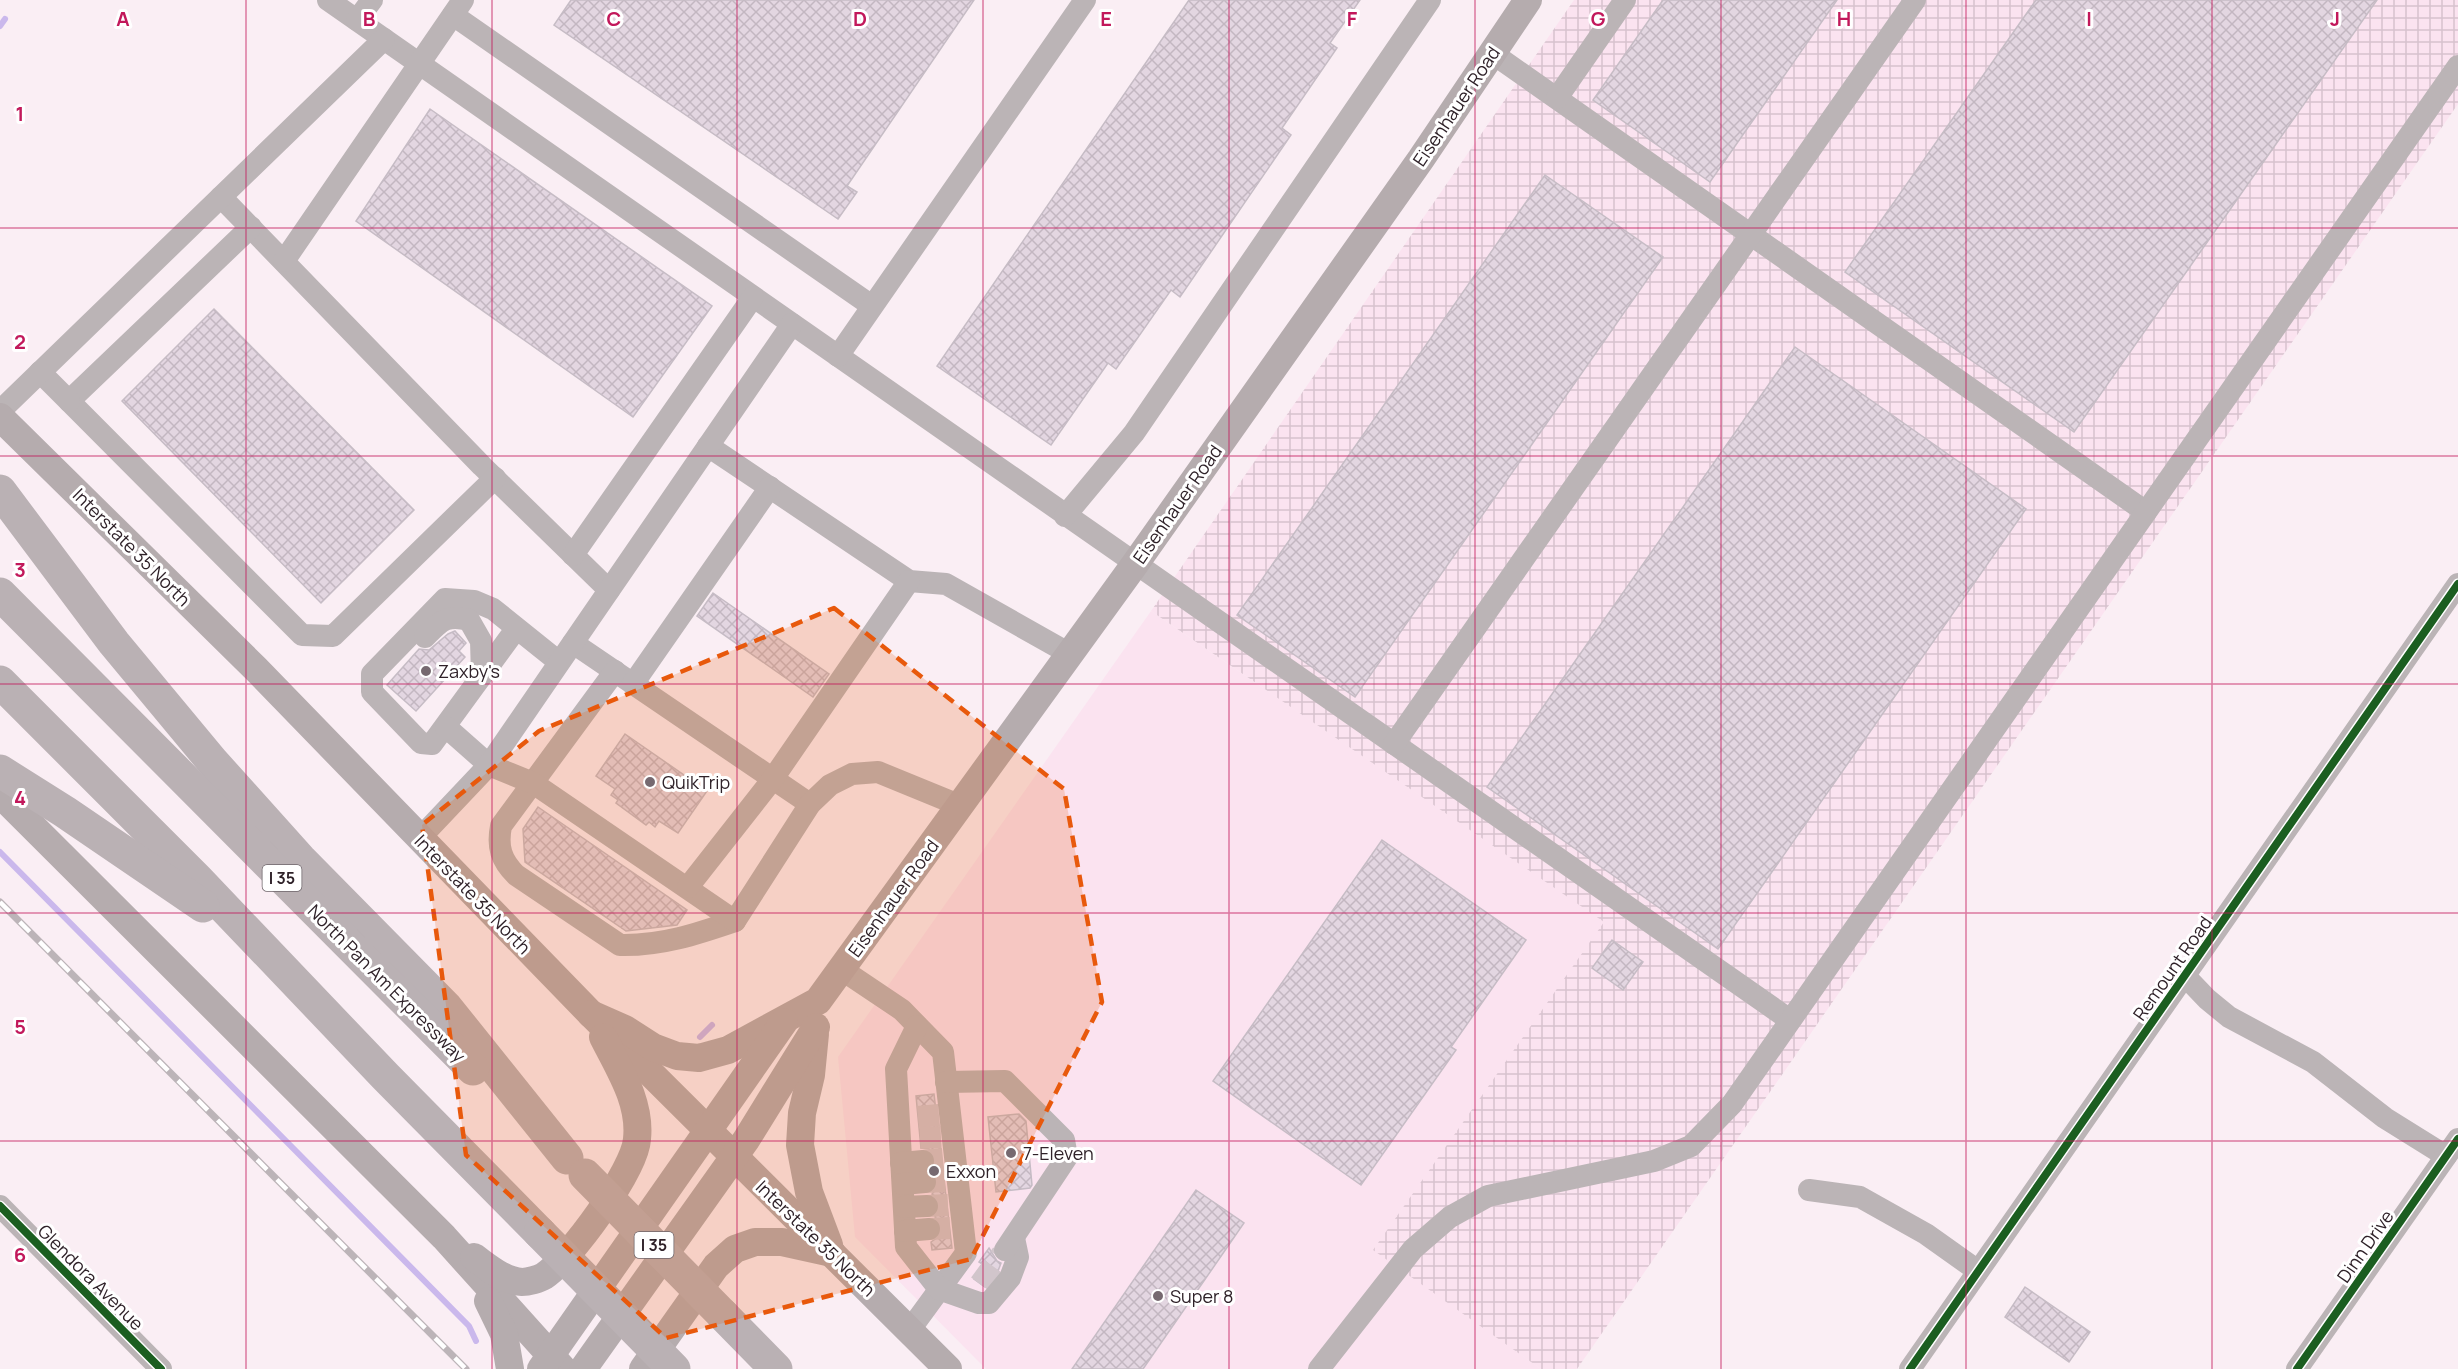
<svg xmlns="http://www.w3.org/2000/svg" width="2458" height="1369" font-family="Manrope,sans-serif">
  <defs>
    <pattern id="industrial-grid" width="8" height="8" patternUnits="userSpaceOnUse" patternTransform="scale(1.5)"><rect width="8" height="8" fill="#fbe3f0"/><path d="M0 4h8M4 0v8" fill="none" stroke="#d7c2ce"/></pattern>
    <pattern id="building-cross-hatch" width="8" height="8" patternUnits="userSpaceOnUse" patternTransform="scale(1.5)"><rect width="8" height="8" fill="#e3d6e1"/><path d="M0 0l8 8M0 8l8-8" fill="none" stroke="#c3b7c1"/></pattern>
  </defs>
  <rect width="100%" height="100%" fill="#faeef4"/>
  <polygon fill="#fbe3f0" points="1151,611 1605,922 1374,1249 1541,1369 986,1369 855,1237 838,1057"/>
  <polygon fill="url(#industrial-grid)" points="1574,0 2458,0 2458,104 1577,1369 1541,1369 1373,1250 1604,922 1151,611"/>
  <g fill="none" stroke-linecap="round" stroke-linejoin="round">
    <g stroke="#cab8ec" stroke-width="6">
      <polyline points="0,26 5,19"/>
      <polyline points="0,852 469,1326 476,1341"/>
      <polyline points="700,1037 712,1025"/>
    </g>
  </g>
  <g fill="url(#building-cross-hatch)" stroke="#c6bcc5" stroke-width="1.5">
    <polygon points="571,0 974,0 847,186 857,192 838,219 554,25"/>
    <polygon points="1189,0 1360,0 1330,43 1337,48 1282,128 1291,135 1180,297 1171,290 1116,369 1108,363 1051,445 937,366"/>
    <polygon points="1663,0 1837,0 1710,182 1593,100"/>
    <polygon points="2036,0 2377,0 2074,432 1845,272"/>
    <polygon points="430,109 712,306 633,417 356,221"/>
    <polygon points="1545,175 1663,257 1355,697 1237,615"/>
    <polygon points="214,309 414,510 321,603 122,401"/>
    <polygon points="1795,347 2026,509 1718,949 1487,787"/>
    <polygon points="713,593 829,674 813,697 697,616"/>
    <polygon points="455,631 466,643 459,651 465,657 416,711 387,685 419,649 429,650 448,634"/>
    <polygon points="625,734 707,791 678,833 659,821 655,827 649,822 646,825 616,803 618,800 611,795 615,789 596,776"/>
    <polygon points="538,807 687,910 677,925 626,931 525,862 523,829"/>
    <polygon points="1382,840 1526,940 1451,1047 1456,1050 1361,1185 1213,1081"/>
    <polygon points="1612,940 1643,962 1623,990 1592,968"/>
    <polygon points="934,1094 952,1248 932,1250 931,1242 941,1235 942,1228 940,1222 935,1217 939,1212 940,1205 938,1198 932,1194 937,1188 938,1181 932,1171 936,1159 929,1149 921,1148 916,1096"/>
    <polygon points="1019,1114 1026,1121 1032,1185 1030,1188 996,1192 988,1117"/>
    <polygon points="1196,1190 1244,1223 1143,1369 1072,1369"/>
    <polygon points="989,1248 997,1261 1001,1263 998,1271 985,1287 974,1279 984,1265 979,1262"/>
    <polygon points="2025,1287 2090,1332 2069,1362 2005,1317"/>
  </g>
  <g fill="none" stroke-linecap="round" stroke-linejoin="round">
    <g stroke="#d1c5cb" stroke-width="22" stroke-dasharray="22 11" stroke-linecap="butt">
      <polyline points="918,1117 939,1115"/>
      <polyline points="920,1138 941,1137"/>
      <polyline points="923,1161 943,1159"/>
      <polyline points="925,1182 945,1181"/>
      <polyline points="927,1206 948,1205"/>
      <polyline points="929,1229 950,1228"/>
      <polyline points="980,1284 1002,1254"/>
    </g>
    <g stroke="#bbb4b6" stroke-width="22">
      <polyline points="328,0 1790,1020"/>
      <polyline points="453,15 872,306"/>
      <polyline points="357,20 372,0"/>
      <polyline points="1492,53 2146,512"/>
      <polyline points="1557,98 1625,0"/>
      <polyline points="221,197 482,466 609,590"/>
      <polyline points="251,227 69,401 302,635 333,636 495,478"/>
      <polyline points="284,261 463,0"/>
      <polyline points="838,356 1085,0"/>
      <polyline points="40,372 69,401"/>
      <polyline points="0,411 384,39"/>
      <polyline points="708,446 909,581 946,584 1070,654"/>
      <polyline points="1065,516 1134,433 1430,0"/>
      <polyline points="573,555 753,297"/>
      <polyline points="516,629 432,744 421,743 372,692 372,674 445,599 474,601 493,609 559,662"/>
      <path d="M425,637C441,621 446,614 469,620L481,641L482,675"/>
      <polyline points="573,643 810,804"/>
      <path d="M615,671L501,826C497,847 501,860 516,875L620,945C661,946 697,934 735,921"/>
      <polyline points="633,684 770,487"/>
      <polyline points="446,727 489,765 533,783 735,921 810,804 830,785 852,774 878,772 961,806"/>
      <polyline points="1394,744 1915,0"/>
      <polyline points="419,839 489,765 792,324"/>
      <polyline points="688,887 772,780 909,581"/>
      <polyline points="841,969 902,1010 943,1052 966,1253 909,1331"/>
      <polyline points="2185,976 2207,999 2229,1017 2313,1062 2385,1118 2446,1156"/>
      <polyline points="917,1026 896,1069 906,1247 939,1289 979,1303 989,1303 1010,1278 1018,1257 1014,1238"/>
      <polyline points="946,1082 1005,1081 1064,1140 1067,1157 1005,1250"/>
      <polyline points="901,1163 923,1161"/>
      <polyline points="903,1184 925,1182"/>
      <polyline points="1809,1190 1860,1197 1926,1234 1978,1271"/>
      <polyline points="0,1206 161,1369"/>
      <polyline points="904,1207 927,1206"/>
      <polyline points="905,1231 929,1229"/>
      <polyline points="1319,1369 1413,1249 1450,1217 1488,1196 1654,1161 1691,1146 1732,1104 2458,66"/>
      <polyline points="1910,1369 2458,584"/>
      <polyline points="2297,1369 2458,1139"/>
    </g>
    <g stroke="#b5acae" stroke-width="28">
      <polyline points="0,417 256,669 591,1014 948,1369"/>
      <polyline points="0,794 444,1237 563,1369"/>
      <polyline points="591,1014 625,1029 653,1047 677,1056 699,1058 728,1050 818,1001 1135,564 1421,159 1528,0"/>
      <polyline points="815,1034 811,1075 802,1113 800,1145 809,1192 829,1245"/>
      <path d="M474,1257C488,1267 504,1281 522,1282C528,1282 539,1279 544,1276C570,1259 635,1170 637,1139C641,1102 619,1069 603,1037"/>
      <polyline points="488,1301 504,1334 510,1369"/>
      <polyline points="541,1369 784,1022"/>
      <polyline points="583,1369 746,1140 816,1027"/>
      <polyline points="643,1369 716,1266 735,1249 755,1242 782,1242 832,1253"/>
    </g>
    <g stroke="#bab1b4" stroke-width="33">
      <polyline points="0,491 114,643 212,761 300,859 446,1007 567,1158"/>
      <polyline points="0,594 473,1069"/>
      <polyline points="0,682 197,879 386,1077 540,1233"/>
      <polyline points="0,771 65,812 203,906"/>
      <polyline points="723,1315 776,1369"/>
    </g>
    <defs>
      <polyline id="rail" points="0,902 466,1369"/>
    </defs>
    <use href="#rail" stroke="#bcb4b8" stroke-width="7"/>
    <use href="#rail" stroke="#fff" stroke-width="4.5" stroke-dasharray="14" stroke-linecap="butt"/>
    <g stroke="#bab1b4" stroke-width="33">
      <polyline points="585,1175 723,1315"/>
      <polyline points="540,1233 674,1369"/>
    </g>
    <defs>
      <g id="cycleway">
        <polyline points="0,1206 161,1369"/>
        <polyline points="1910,1369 2458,584"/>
        <polyline points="2297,1369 2458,1139"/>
      </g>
    </defs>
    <use href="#cycleway" stroke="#fff" stroke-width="11"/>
    <use href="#cycleway" stroke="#1b5e20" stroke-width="8"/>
  </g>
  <path fill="#e8590c" fill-opacity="0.2" stroke="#e8590c" stroke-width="4.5" stroke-dasharray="12 8" stroke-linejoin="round" d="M834,608L1064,789L1102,1002L971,1259L666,1338L466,1155L422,825L539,731Z"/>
  <path fill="none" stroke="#c2185b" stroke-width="1.5" stroke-opacity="0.55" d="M246,0V1369M492,0V1369M737,0V1369M983,0V1369M1229,0V1369M1475,0V1369M1721,0V1369M1966,0V1369M2212,0V1369M0,228H2458M0,456H2458M0,684H2458M0,913H2458M0,1141H2458"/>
  <g fill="#766970" stroke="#fff" stroke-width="2">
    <circle cx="426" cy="671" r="6"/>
    <circle cx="650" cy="782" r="6"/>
    <circle cx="1011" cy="1153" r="6"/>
    <circle cx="934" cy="1171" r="6"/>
    <circle cx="1158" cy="1296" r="6"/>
  </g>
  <g text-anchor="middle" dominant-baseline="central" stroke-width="6" stroke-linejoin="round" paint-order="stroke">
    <g fill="#fff" stroke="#6d6469" stroke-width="1.5">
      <rect x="262.5" y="865" width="39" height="26" rx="4.5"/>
      <rect x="634.5" y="1232" width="39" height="26" rx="4.5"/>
    </g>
    <g font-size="16" font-weight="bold" fill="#2f2229">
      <text x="282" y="878">I 35</text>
      <text x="654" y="1245">I 35</text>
    </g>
    <g font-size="18" fill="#2f2229" stroke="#fff">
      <text transform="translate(1456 106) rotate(-56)">Eisenhauer Road</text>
      <text transform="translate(1177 504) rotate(-55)">Eisenhauer Road</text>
      <text transform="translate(132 547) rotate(45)">Interstate 35 North</text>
      <text transform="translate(473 894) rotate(46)">Interstate 35 North</text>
      <text transform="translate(893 898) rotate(-54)">Eisenhauer Road</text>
      <text transform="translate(2172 968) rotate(-55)">Remount Road</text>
      <text transform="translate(387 983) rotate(45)">North Pan Am Expressway</text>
      <text transform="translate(816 1238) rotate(44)">Interstate 35 North</text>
      <text transform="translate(2365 1246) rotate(-55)">Dinn Drive</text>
      <text transform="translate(91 1277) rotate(45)">Glendora Avenue</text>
    </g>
    <g font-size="18" fill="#2f2229" stroke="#fff" text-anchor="start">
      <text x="438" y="671">Zaxby's</text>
      <text x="662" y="782">QuikTrip</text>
      <text x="1023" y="1153">7-Eleven</text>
      <text x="946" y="1171">Exxon</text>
      <text x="1170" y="1296">Super 8</text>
    </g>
  </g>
  <g font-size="20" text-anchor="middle" font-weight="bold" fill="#c2185b" stroke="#fff" stroke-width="6" stroke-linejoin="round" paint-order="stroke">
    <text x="123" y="26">A</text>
    <text x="369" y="26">B</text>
    <text x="614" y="26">C</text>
    <text x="860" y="26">D</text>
    <text x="1106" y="26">E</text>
    <text x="1352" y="26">F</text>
    <text x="1598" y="26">G</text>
    <text x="1844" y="26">H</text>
    <text x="2089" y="26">I</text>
    <text x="2335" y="26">J</text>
    <text x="20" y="121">1</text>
    <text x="20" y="349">2</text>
    <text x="20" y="577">3</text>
    <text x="20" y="805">4</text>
    <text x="20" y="1034">5</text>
    <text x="20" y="1262">6</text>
  </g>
</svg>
